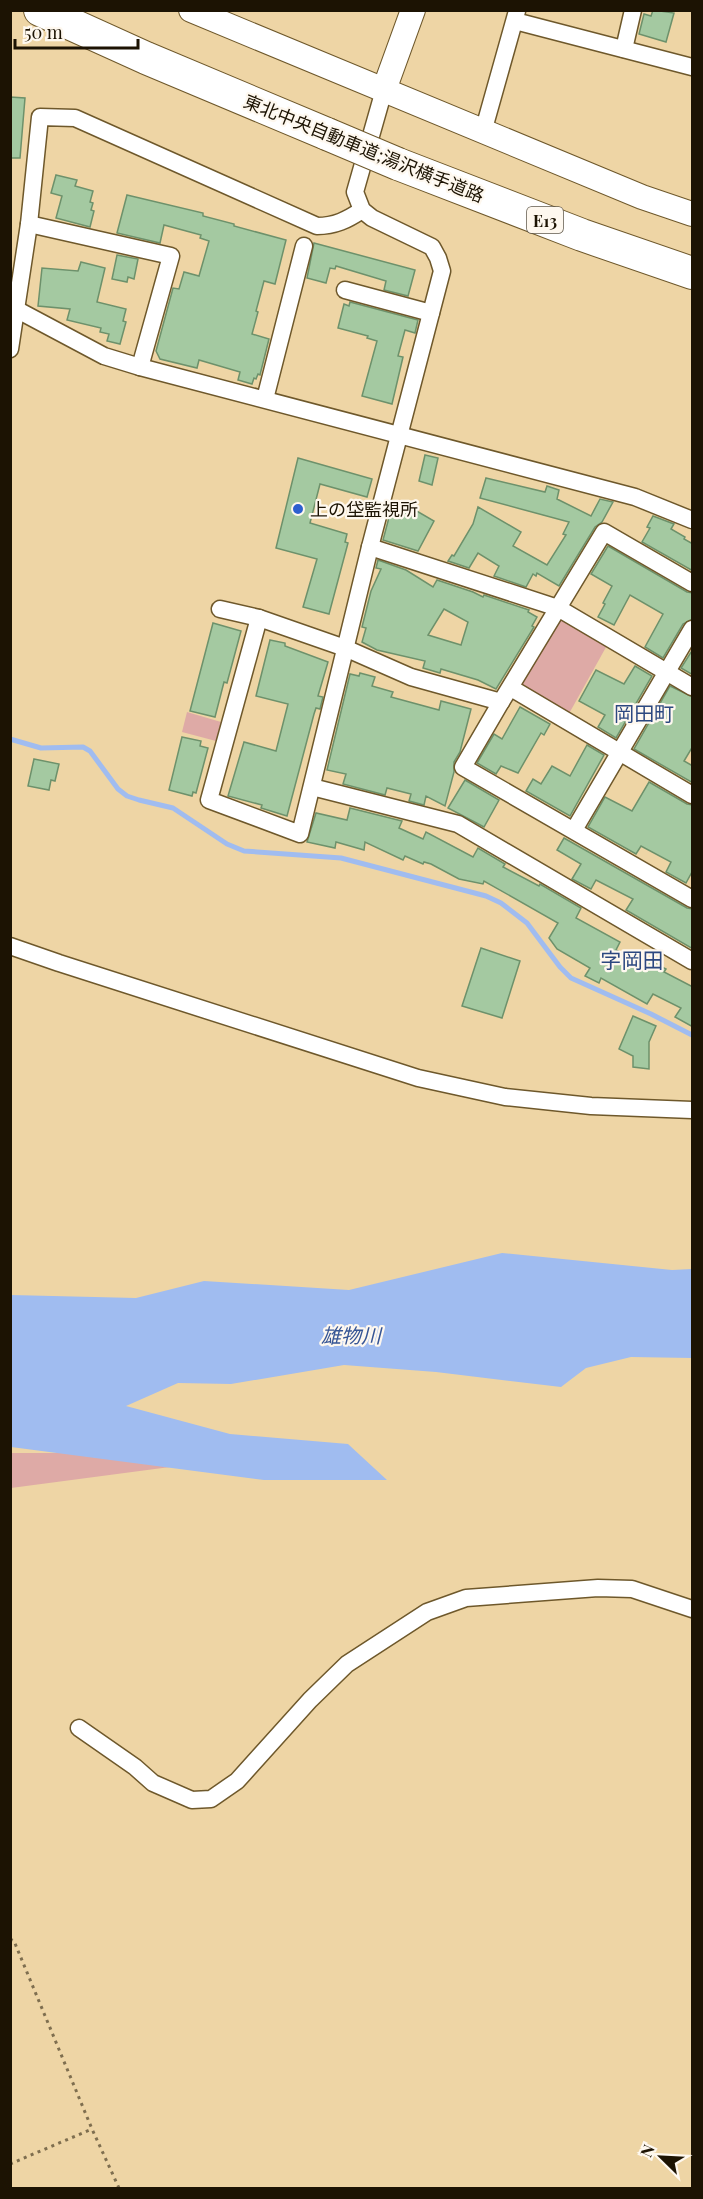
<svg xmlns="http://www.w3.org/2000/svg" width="703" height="2199" font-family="'Playfair Display','Noto Sans JP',serif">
  <rect width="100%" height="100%" fill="#eed5a5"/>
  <g fill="#deaaa6">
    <polygon points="558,608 610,640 566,719 511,688"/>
    <polygon points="187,712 221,722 216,741 182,732"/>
    <polygon points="10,1453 62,1453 170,1467 11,1488"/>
  </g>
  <polygon fill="#a0bcf0" points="502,1253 672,1270 692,1269 692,1358 631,1357 586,1368 561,1387 436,1372 344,1365 231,1384 178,1383 126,1406 230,1434 348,1444 387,1480 264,1480 11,1447 11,1295 136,1298 204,1281 349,1290"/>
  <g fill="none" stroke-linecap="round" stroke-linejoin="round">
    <polyline stroke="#a0bcf0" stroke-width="5" points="10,739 41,748 83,747 90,751 118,789 127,796 139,800 173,808 227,844 244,851 341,858 486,896 501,903 527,923 560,967 571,978 651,1014 692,1035"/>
  </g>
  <g fill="#a4c9a1" stroke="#6d916b" stroke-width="1.5" fill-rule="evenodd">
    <polygon points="653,10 674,13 666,42 639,34 644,14 651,16"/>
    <polygon points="10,97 25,98 20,158 10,158"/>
    <polygon points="56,175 77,180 75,186 93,191 90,202 93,203 91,210 94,211 90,227 56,218 62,196 51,193"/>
    <polygon points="127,195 203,213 203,216 234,224 234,226 286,240 275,284 264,281 256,311 258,312 252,334 269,339 260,375 258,374 256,379 254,378 252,384 238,380 240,372 199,360 197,368 160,359 156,351 173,288 179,289 184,272 199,276 209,241 200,238 201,235 164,225 160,243 117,233"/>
    <polygon points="314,243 415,270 408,296 384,290 386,281 336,266 335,269 330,268 326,283 307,278"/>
    <polygon points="117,255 138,259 134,279 128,277 127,282 112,279"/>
    <polygon points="81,262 105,268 97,302 126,309 123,321 126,322 120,344 107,341 109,334 100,332 101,328 67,320 70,309 38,306 42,268 78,271"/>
    <polygon points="350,302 418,320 415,333 405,330 398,356 403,357 392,404 362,396 377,341 367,338 368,336 338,328 344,304 349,306"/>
    <polygon points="425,455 438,458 432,485 419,481"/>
    <polygon points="298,458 372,479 367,497 320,484 310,523 347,534 345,542 348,543 329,614 303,607 317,559 276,548"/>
    <polygon points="486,478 545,492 547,486 559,490 557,499 591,516 600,499 613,502 602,522 595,527 559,586 537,573 536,576 533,574 526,587 494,576 499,566 478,553 469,568 448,561 452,555 454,556 473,524 478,507 521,532 513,546 547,565 566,535 563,534 569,522 480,498"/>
    <polygon points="395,505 415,510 434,521 418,551 383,540 391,510 394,511"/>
    <polygon points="653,516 674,524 671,529 685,537 684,539 693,544 693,571 642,542 650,528 647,527"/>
    <polygon points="608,546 687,592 693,593 693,619 683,624 663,658 645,647 663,614 630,595 614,625 598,617 605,604 603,603 612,586 591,574"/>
    <path d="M378,560L406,570L433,587L437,580L473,592L483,597L484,595L529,610L528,612L537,617L532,626L534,627L496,689L478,680L441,669L440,673L423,668L425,661L377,650L362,642L366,628L362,627L371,591L381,569L376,568ZM444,609L468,622L461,645L428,635Z"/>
    <polygon points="213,623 241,631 227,683 224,682 215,717 190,711"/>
    <polygon points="270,640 285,643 285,646 328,662 318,696 323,697 320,709 316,708 314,714 287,816 261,808 262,805 228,796 244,742 276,751 288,704 256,696"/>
    <polygon points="693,649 693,675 681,668"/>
    <polygon points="635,666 652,676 616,738 598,727 605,715 579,701 596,670 624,684"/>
    <polygon points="360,673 375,677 372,686 393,692 391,697 439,710 441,701 471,709 460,752 454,762 454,772 445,806 426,796 424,805 409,801 411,794 387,788 385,795 343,784 346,774 327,770 350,674 359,676"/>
    <polygon points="670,686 693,697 693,746 684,761 693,766 693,783 634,749"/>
    <polygon points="520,707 550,724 544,735 541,733 518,773 501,766 496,774 477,763 494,734 502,739"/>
    <polygon points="182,737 201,741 200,746 208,748 196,793 193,792 192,796 169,790"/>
    <polygon points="587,745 604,755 570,816 526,791 533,779 541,784 552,766 570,776"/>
    <polygon points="34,759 59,764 55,781 51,780 49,790 28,786"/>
    <polygon points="465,780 499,800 484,827 448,808"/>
    <polygon points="649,782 687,804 693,805 693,870 686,883 666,872 671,862 641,846 636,854 588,827 605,797 632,811"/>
    <polygon points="350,808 402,821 399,828 423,839 426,832 473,857 478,848 505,864 503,867 539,886 540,884 581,908 576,918 620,942 616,950 646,966 649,960 666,969 664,972 693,987 693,1027 675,1017 681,1008 653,994 647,1004 601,978 599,983 585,976 590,968 557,949 549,938 558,923 484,881 483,884 459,879 431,864 424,862 423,864 405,856 403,860 365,842 364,850 336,842 335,848 307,842 316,813 347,820"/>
    <polygon points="564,838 687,908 693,909 693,949 626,910 633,899 596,880 591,889 572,879 581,864 557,850"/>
    <polygon points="481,948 520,961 502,1018 462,1006"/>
    <polygon points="633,1016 656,1026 649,1042 649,1069 633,1067 633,1056 619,1049"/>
  </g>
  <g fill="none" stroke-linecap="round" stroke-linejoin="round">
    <defs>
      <g id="street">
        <polyline points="515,21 692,67"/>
        <polyline points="624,49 633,10"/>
        <polyline points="483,132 517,11"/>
        <polyline points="29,224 171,256 140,367"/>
        <polyline points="345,290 431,313"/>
        <polyline points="10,306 104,356 140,367 635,497 692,520"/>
        <path d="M10,349L29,224L40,117L75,118L317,226C335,226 347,220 362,210"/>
        <polyline points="265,399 304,246"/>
        <polyline points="370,547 558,608 692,687"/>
        <polyline points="220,609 259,618 345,648 411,677 501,702 463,767 692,899"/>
        <polyline points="259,618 209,800 300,834 370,547 442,271 438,258 432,247 372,218 362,210 355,192 384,90"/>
        <polyline points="511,688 692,795"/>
        <polyline points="501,702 604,532 692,583"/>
        <polyline points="312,787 458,824 692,961"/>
        <polyline points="574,830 692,629"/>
        <polyline points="10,946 59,963 418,1078 505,1097 591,1106 692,1110"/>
        <polyline points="79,1728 135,1767 153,1783 192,1800 211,1799 237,1781 310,1700 347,1664 427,1612 466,1598 598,1588 632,1589 692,1609"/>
      </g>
      <g id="secondary">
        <polyline points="191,10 642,197 692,214"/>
        <polyline points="384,90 413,10"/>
      </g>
      <g id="highway">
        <polyline points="40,10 146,58 327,134"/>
        <polyline points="398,164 582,235 692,273"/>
      </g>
    </defs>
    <use href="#street" stroke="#6e582b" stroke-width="19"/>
    <use href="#secondary" stroke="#6e582b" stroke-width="26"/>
    <use href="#highway" stroke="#6e582b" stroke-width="34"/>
    <g stroke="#7e6e4f" stroke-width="3" stroke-dasharray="3 4.5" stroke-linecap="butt">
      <polyline points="10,1939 14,1941 92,2129 119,2188"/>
      <polyline points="10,2164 92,2129"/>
    </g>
    <use href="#street" stroke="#fff" stroke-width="16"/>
    <use href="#secondary" stroke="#fff" stroke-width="24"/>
    <use href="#highway" stroke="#fff" stroke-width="32"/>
    <defs>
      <polyline id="highway-bridge" points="327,134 398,164"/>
    </defs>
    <use href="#highway-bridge" stroke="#6e582b" stroke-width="34" stroke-linecap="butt"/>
    <use href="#highway-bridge" stroke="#fff" stroke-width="32"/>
  </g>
  <circle fill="#2d60cf" stroke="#fef8ef" stroke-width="2" cx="298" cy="509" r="6"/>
  <g text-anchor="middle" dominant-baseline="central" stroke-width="4.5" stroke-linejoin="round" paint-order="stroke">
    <rect fill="#fef8ef" stroke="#60584a" stroke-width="1.5" x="527" y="207" width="36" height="26" rx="4.5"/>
    <g font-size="16" font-weight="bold" fill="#1c1303">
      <text x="545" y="220">E13</text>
    </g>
    <g font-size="18" fill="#1c1303" stroke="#fef8ef">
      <text transform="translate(364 148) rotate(22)">東北中央自動車道;湯沢横手道路</text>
    </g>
    <g font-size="18" fill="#1c1303" stroke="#fef8ef" text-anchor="start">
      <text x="310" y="509">上の垈監視所</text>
    </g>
    <g font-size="20" fill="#2c4880" stroke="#fef8ef">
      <text x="644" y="712">岡田町</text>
    </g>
    <g font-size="20" font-style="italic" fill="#365595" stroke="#fef8ef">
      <text x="351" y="1334">雄物川</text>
    </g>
    <g font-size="21" fill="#2c4880" stroke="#fef8ef">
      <text x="632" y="959">字岡田</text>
    </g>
  </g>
  <rect width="703" height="2199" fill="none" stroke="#1c1303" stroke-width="24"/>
  <g transform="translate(661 2157) rotate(294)" stroke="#fef8ef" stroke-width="4.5" paint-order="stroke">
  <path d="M0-4.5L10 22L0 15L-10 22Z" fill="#1c1303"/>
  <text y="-9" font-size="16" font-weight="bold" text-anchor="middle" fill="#1c1303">N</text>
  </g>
  <path d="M15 39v9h123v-9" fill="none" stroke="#1c1303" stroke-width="3"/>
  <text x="24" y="39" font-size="18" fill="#1c1303" stroke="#fef8ef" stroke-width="4.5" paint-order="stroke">50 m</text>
</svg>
